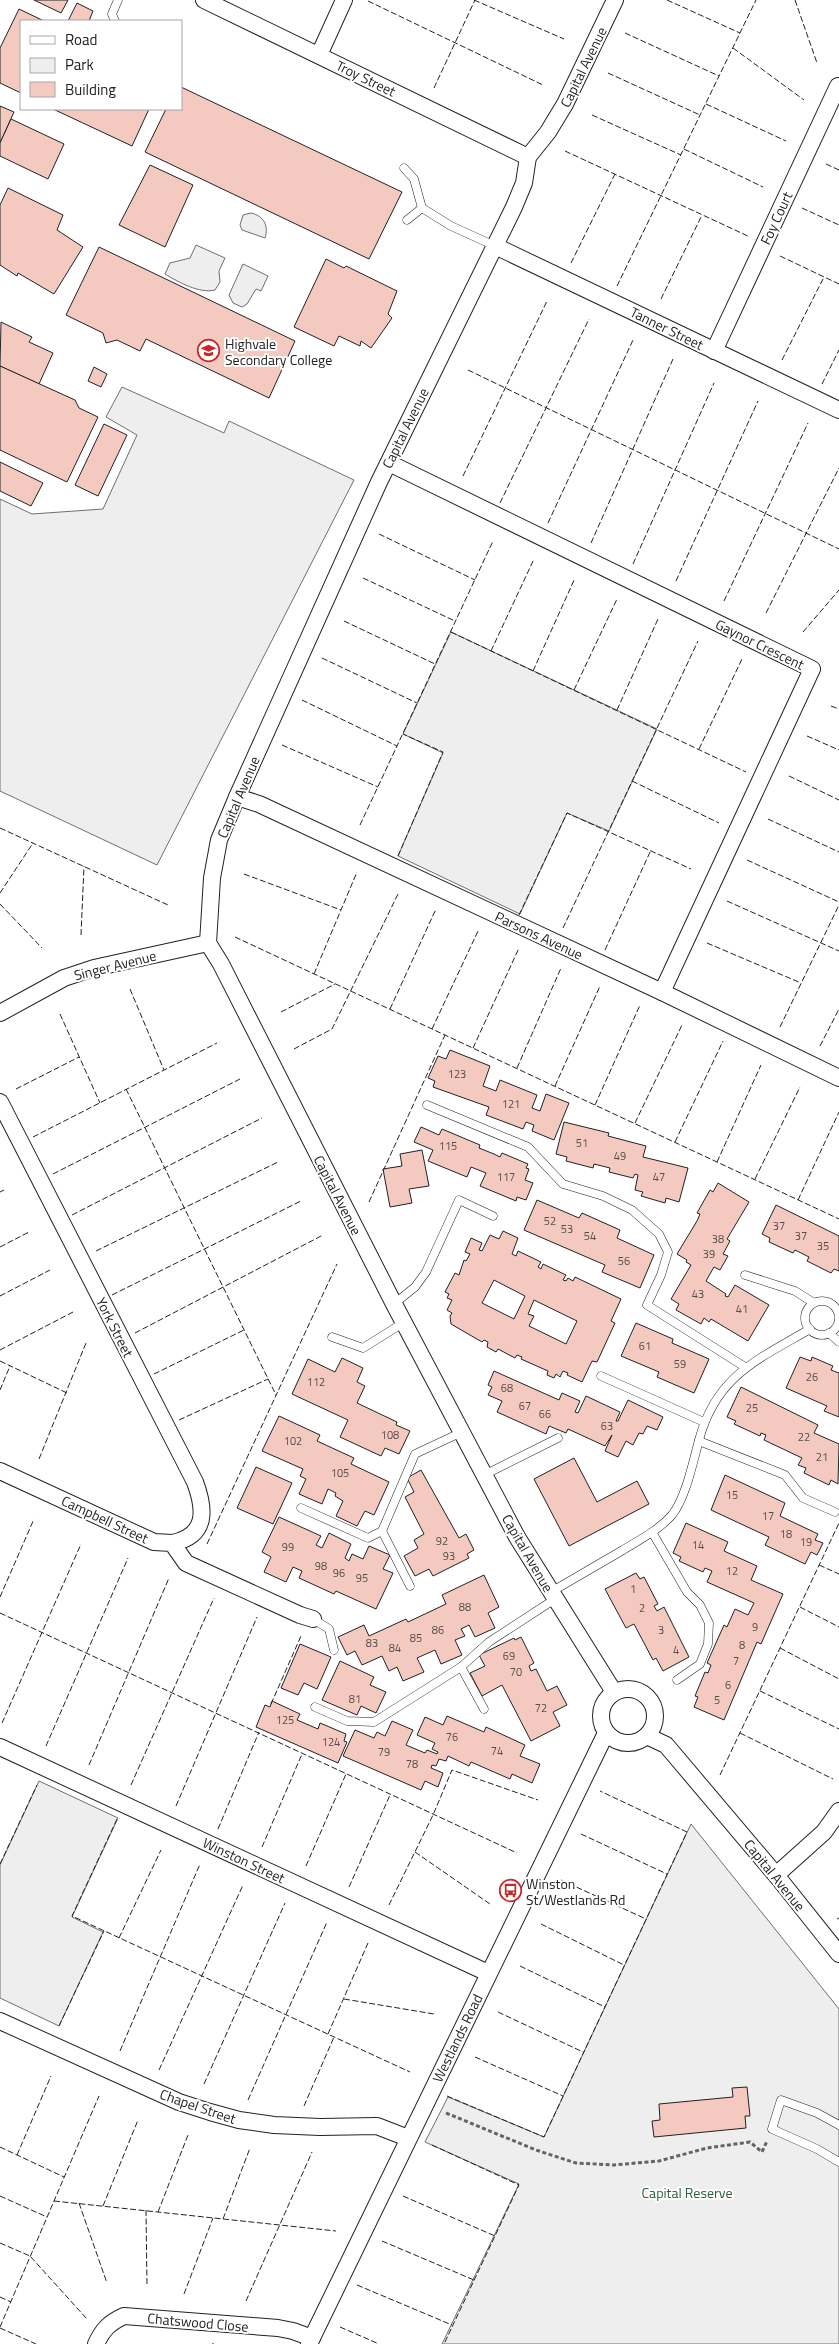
<svg xmlns="http://www.w3.org/2000/svg" width="839" height="2344" font-family="'Titillium Web',sans-serif">
  <rect width="100%" height="100%" fill="#fff"/>
  <g fill="#eee" stroke="#6f6f6f">
    <path d="M251,213C264,216 269,226 265,238L242,230L240,225L243,215Z"/>
    <path d="M196,245L225,258L219,271L220,282L215,290C200,294 178,282 165,274L170,263L190,258Z"/>
    <polygon points="243,264 268,276 261,291 256,289 247,304 242,307 233,303 229,295"/>
    <polygon points="122,387 224,433 229,421 354,480 157,865 0,791 0,499 32,514 103,509 137,435 106,417"/>
    <polygon points="451,632 657,729 609,831 567,813 520,914 398,856 443,753 403,734"/>
    <polygon points="39,1781 118,1818 72,1917 103,1932 59,2026 0,1998 0,1865"/>
    <polygon points="691,1824 839,2009 839,2344 442,2344 519,2184 425,2142 448,2097 544,2137"/>
  </g>
  <g fill="#f3c9c0" stroke="#222" fill-rule="evenodd">
    <polygon points="34,0 68,0 61,13"/>
    <polygon points="77,3 93,11 89,21 68,21"/>
    <polygon points="19,9 44,21 21,21 21,93 0,83 0,48"/>
    <polygon points="181,87 402,192 369,259 145,152 166,109 181,109"/>
    <polygon points="0,106 14,112 0,143"/>
    <polygon points="53,109 149,109 132,146"/>
    <polygon points="11,119 64,144 48,179 0,156 0,143"/>
    <polygon points="150,165 193,185 165,247 119,225"/>
    <polygon points="8,188 63,215 57,230 83,247 54,294 18,273 17,276 0,265 0,205"/>
    <polygon points="99,247 295,341 269,398 146,339 140,351 117,340 106,343 103,333 66,315"/>
    <polygon points="326,259 344,268 346,266 397,291 388,314 392,318 371,348 361,341 360,346 339,336 334,346 294,327"/>
    <polygon points="1,322 32,337 29,342 53,353 39,384 0,366"/>
    <polygon points="0,366 75,400 79,408 98,417 67,482 0,450"/>
    <polygon points="94,367 107,374 101,387 88,381"/>
    <polygon points="104,424 127,435 98,496 75,485"/>
    <polygon points="0,462 43,483 31,506 0,491"/>
    <polygon points="450,1050 490,1066 483,1086 496,1091 500,1080 537,1095 532,1108 540,1111 546,1094 569,1103 554,1140 532,1131 534,1125 526,1122 523,1129 486,1115 489,1107 433,1087 435,1081 428,1078 438,1056 446,1059"/>
    <polygon points="564,1122 609,1133 608,1136 646,1146 643,1157 688,1168 679,1202 666,1198 665,1203 641,1196 643,1192 635,1190 638,1175 635,1174 633,1178 609,1172 610,1168 594,1164 593,1168 566,1161 567,1157 556,1154"/>
    <polygon points="421,1127 439,1135 442,1129 480,1145 479,1148 494,1154 500,1157 502,1153 528,1164 526,1168 529,1169 525,1180 533,1183 526,1200 517,1197 516,1201 480,1186 486,1173 471,1167 467,1177 428,1161 433,1150 414,1142"/>
    <polygon points="422,1150 429,1186 409,1189 412,1203 390,1207 383,1169 402,1166 400,1154"/>
    <polygon points="718,1183 749,1202 727,1239 730,1241 723,1254 728,1256 720,1270 714,1267 706,1281 726,1294 725,1296 728,1297 735,1285 769,1305 748,1341 711,1319 709,1322 704,1318 701,1324 676,1310 679,1304 671,1299 691,1265 686,1262 687,1260 677,1254 697,1221 700,1214 697,1213 710,1190 713,1192"/>
    <polygon points="537,1200 579,1218 582,1213 620,1230 617,1238 654,1255 640,1288 602,1272 605,1265 524,1230"/>
    <polygon points="776,1205 839,1236 839,1271 834,1269 831,1273 807,1261 809,1257 795,1250 793,1253 769,1242 770,1238 762,1234"/>
    <path d="M503,1231L518,1238L512,1254L516,1256L518,1251L541,1262L538,1267L541,1269L543,1264L566,1275L563,1280L566,1281L568,1278L573,1281L575,1277L621,1299L611,1321L615,1323L597,1362L592,1361L582,1382L567,1375L568,1373L563,1371L560,1377L556,1374L554,1378L547,1375L548,1371L521,1359L522,1357L517,1355L515,1358L498,1349L496,1352L487,1347L488,1342L484,1340L482,1342L451,1324L450,1316L452,1313L447,1310L452,1300L447,1298L449,1294L445,1292L455,1273L459,1275L464,1260L466,1261L470,1254L465,1252L471,1238L482,1243L479,1250L482,1251L490,1235L499,1239ZM494,1280L525,1296L514,1319L482,1303ZM534,1300L577,1321L566,1344L529,1326L534,1316L528,1314Z"/>
    <polygon points="636,1323 673,1339 672,1343 709,1359 694,1393 657,1377 659,1372 621,1356"/>
    <polygon points="800,1357 811,1361 812,1357 833,1366 831,1370 839,1373 839,1417 824,1411 827,1406 786,1388"/>
    <polygon points="342,1358 363,1368 357,1382 365,1386 357,1403 397,1422 396,1425 410,1431 399,1454 385,1448 381,1456 340,1437 348,1420 292,1394 308,1359 335,1372"/>
    <polygon points="494,1371 559,1400 562,1393 580,1401 575,1412 578,1413 586,1396 620,1412 616,1421 618,1421 628,1400 663,1417 657,1430 647,1426 643,1434 639,1433 633,1445 626,1441 618,1457 605,1451 612,1435 605,1446 568,1429 566,1433 549,1426 546,1434 497,1412 502,1401 488,1395 492,1387 488,1385"/>
    <polygon points="741,1387 818,1425 814,1433 839,1444 838,1484 831,1480 829,1485 804,1473 806,1468 798,1465 802,1458 764,1440 766,1435 761,1433 760,1436 734,1424 736,1421 727,1417"/>
    <polygon points="279,1416 320,1435 317,1441 354,1458 351,1464 389,1482 374,1515 365,1511 357,1526 336,1516 343,1501 335,1496 336,1493 328,1489 322,1504 299,1494 306,1479 300,1476 303,1469 262,1451"/>
    <polygon points="574,1458 597,1502 637,1481 649,1504 569,1546 534,1479"/>
    <polygon points="256,1467 292,1483 273,1524 237,1508"/>
    <polygon points="421,1470 459,1538 466,1534 474,1550 467,1554 469,1558 433,1576 429,1569 415,1576 404,1556 418,1548 414,1540 424,1534 405,1497 414,1492 407,1478"/>
    <polygon points="725,1475 785,1503 780,1516 818,1534 815,1540 823,1543 817,1555 811,1552 805,1564 765,1545 769,1537 711,1510"/>
    <polygon points="279,1517 321,1536 316,1545 322,1548 329,1533 351,1544 345,1558 349,1561 352,1554 363,1559 369,1546 390,1555 383,1569 393,1573 376,1609 336,1591 334,1594 299,1578 302,1571 293,1567 286,1582 264,1572 271,1557 262,1552"/>
    <polygon points="686,1523 728,1542 724,1551 757,1566 751,1580 783,1594 761,1644 757,1642 724,1720 694,1707 698,1697 695,1696 705,1672 708,1673 711,1665 707,1663 724,1625 727,1627 735,1609 748,1615 754,1603 707,1582 712,1571 705,1568 703,1572 679,1561 681,1557 673,1553"/>
    <polygon points="636,1573 640,1579 644,1577 658,1604 654,1606 657,1611 664,1607 689,1657 663,1671 656,1658 653,1660 634,1624 626,1628 605,1589"/>
    <polygon points="484,1575 499,1607 488,1613 495,1628 475,1637 469,1625 461,1629 465,1636 455,1640 462,1655 441,1664 435,1650 417,1658 424,1672 403,1681 397,1667 389,1671 382,1656 362,1665 355,1651 347,1655 338,1637 364,1625 369,1636 406,1619 408,1622 446,1604 442,1595"/>
    <polygon points="521,1637 534,1663 529,1666 531,1671 536,1669 547,1691 557,1686 567,1705 553,1712 560,1726 531,1741 502,1685 482,1696 470,1673 485,1666 479,1655 514,1638 515,1640"/>
    <polygon points="300,1644 331,1657 317,1689 304,1683 298,1695 281,1688"/>
    <polygon points="340,1661 374,1677 370,1685 386,1692 376,1713 361,1706 357,1715 322,1700"/>
    <polygon points="272,1701 300,1714 297,1720 318,1729 320,1723 346,1734 344,1741 347,1742 338,1763 256,1727 265,1705 270,1707"/>
    <polygon points="447,1716 484,1732 486,1727 525,1745 520,1756 540,1764 532,1783 512,1774 510,1779 471,1762 469,1766 448,1756 446,1761 439,1759 436,1766 432,1765 431,1768 443,1773 438,1787 425,1781 421,1790 343,1756 355,1730 374,1738 377,1732 385,1736 392,1721 413,1730 406,1745 425,1753 427,1750 437,1754 438,1752 432,1749 435,1743 417,1735 425,1717 443,1725"/>
    <polygon points="747,2087 750,2116 745,2116 746,2128 654,2137 652,2121 660,2120 659,2104 733,2097 732,2088"/>
  </g>
  <g fill="none" stroke-linecap="round" stroke-linejoin="round">
    <defs>
      <g id="service">
        <polyline points="115,21 112,14 118,0"/>
        <polyline points="404,168 414,179 422,208 451,226 495,246"/>
        <polyline points="407,220 422,208"/>
        <polyline points="427,1105 528,1147 563,1184 603,1196 632,1210 659,1234 668,1252 661,1275 647,1305 745,1367"/>
        <polyline points="745,1275 795,1291 814,1303"/>
        <circle cx="822" cy="1318" r="17"/>
        <polyline points="394,1304 415,1287 426,1272 459,1200 493,1216"/>
        <polyline points="829,1333 839,1342"/>
        <polyline points="332,1337 363,1348 403,1323"/>
        <polyline points="601,1376 704,1422"/>
        <polyline points="699,1441 785,1475 803,1498 835,1512"/>
        <polyline points="484,1475 558,1438"/>
        <polyline points="301,1508 368,1538 382,1531 415,1454 462,1432"/>
        <polyline points="382,1531 410,1586"/>
        <polyline points="652,1532 687,1592 700,1605 709,1623 708,1644 700,1664 677,1680"/>
        <path d="M551,1592C575,1578 599,1564 623,1550C639,1540 659,1530 672,1515C686,1497 693,1462 699,1440C716,1376 757,1360 810,1329"/>
        <polyline points="313,1619 329,1629 334,1650"/>
        <polyline points="461,1667 484,1709"/>
        <polyline points="315,1707 347,1721 374,1722 461,1667 489,1642 555,1599"/>
        <polyline points="839,2125 817,2113 781,2100 772,2129 817,2149 839,2162"/>
      </g>
      <g id="minor">
        <polyline points="204,0 528,157"/>
        <polyline points="319,55 344,0"/>
        <polyline points="495,246 839,410"/>
        <polyline points="714,351 838,86"/>
        <polyline points="389,463 812,669 662,992"/>
        <polyline points="237,797 259,804 662,992 839,1078"/>
        <polyline points="0,1013 64,978 94,968 208,943"/>
        <path d="M0,1102L195,1482C205,1509 208,1536 172,1543"/>
        <polyline points="0,1471 154,1542 172,1543 186,1563 300,1615 313,1619"/>
        <circle cx="628" cy="1716" r="27"/>
        <polyline points="614,1692 517,1537 394,1304 221,964 208,943 212,878 219,840 237,797 379,482 514,207 524,183 528,157 548,132 565,104 615,0"/>
        <polyline points="647,1736 666,1745 776,1875 839,1954"/>
        <polyline points="0,1747 488,1973"/>
        <polyline points="776,1875 824,1832 839,1811"/>
        <polyline points="0,2021 179,2102 210,2112 239,2120 274,2125 320,2127 377,2126 408,2138"/>
        <path d="M96,2344C103,2329 109,2323 124,2316L278,2328L293,2331L312,2338"/>
        <polyline points="309,2344 606,1733"/>
      </g>
    </defs>
    <use href="#service" stroke="#222" stroke-width="9"/>
    <use href="#minor" stroke="#222" stroke-width="18"/>
    <polyline stroke="#646464" stroke-width="3" stroke-dasharray="4 2.5" stroke-linecap="butt" points="446,2113 536,2150 576,2163 614,2165 659,2161 707,2148 750,2142 762,2152 767,2141"/>
    <use href="#service" stroke="#fff" stroke-width="8"/>
    <use href="#minor" stroke="#fff" stroke-width="16"/>
    <g stroke="#222" stroke-width="1" stroke-dasharray="6 2.5" stroke-linecap="butt">
      <polyline points="474,0 564,39"/>
      <polyline points="667,0 740,33"/>
      <polyline points="795,0 817,63"/>
      <polyline points="368,1 543,85"/>
      <polyline points="625,33 719,76"/>
      <polyline points="733,48 804,100"/>
      <polyline points="608,73 700,115"/>
      <polyline points="434,88 475,0"/>
      <polyline points="706,104 786,141"/>
      <polyline points="592,115 681,155"/>
      <polyline points="684,149 763,187"/>
      <polyline points="565,151 750,237"/>
      <polyline points="826,164 839,170"/>
      <polyline points="802,208 839,225"/>
      <polyline points="780,256 839,284"/>
      <polyline points="571,263 615,174"/>
      <polyline points="617,286 756,0"/>
      <polyline points="661,299 702,215"/>
      <polyline points="782,360 824,277"/>
      <polyline points="468,370 839,549"/>
      <polyline points="822,384 839,350"/>
      <polyline points="463,476 547,301"/>
      <polyline points="500,503 589,319"/>
      <polyline points="548,523 633,340"/>
      <polyline points="379,534 475,580"/>
      <polyline points="591,543 673,359"/>
      <polyline points="633,564 714,383"/>
      <polyline points="363,578 455,621"/>
      <polyline points="676,581 758,401"/>
      <polyline points="724,601 808,423"/>
      <polyline points="766,613 839,468"/>
      <polyline points="344,621 435,664"/>
      <polyline points="451,632 746,772"/>
      <polyline points="803,632 839,590"/>
      <polyline points="491,651 534,559"/>
      <polyline points="322,658 417,703"/>
      <polyline points="533,671 575,578"/>
      <polyline points="574,690 617,599"/>
      <polyline points="302,700 397,746"/>
      <polyline points="831,706 839,709"/>
      <polyline points="617,710 658,619"/>
      <polyline points="807,736 839,750"/>
      <polyline points="282,745 378,787"/>
      <polyline points="699,749 742,659"/>
      <polyline points="789,776 839,800"/>
      <polyline points="632,781 719,823"/>
      <polyline points="768,819 839,852"/>
      <polyline points="360,825 493,541"/>
      <polyline points="0,828 168,905"/>
      <polyline points="398,856 443,752 403,734"/>
      <polyline points="747,860 839,902"/>
      <polyline points="244,874 341,910"/>
      <polyline points="0,893 33,843"/>
      <polyline points="727,901 839,951"/>
      <polyline points="0,904 42,948"/>
      <polyline points="519,915 567,813 691,869"/>
      <polyline points="563,928 698,641"/>
      <polyline points="81,935 84,866"/>
      <polyline points="235,937 839,1219"/>
      <polyline points="707,943 801,983"/>
      <polyline points="605,950 651,850"/>
      <polyline points="314,974 357,872"/>
      <polyline points="130,989 164,1070"/>
      <polyline points="390,1009 436,909"/>
      <polyline points="281,1012 335,984"/>
      <polyline points="60,1014 100,1103"/>
      <polyline points="780,1027 839,905"/>
      <polyline points="432,1029 479,929"/>
      <polyline points="820,1046 839,1009"/>
      <polyline points="473,1048 519,948"/>
      <polyline points="294,1049 332,1029 399,892"/>
      <polyline points="517,1068 561,968"/>
      <polyline points="555,1086 600,986"/>
      <polyline points="16,1089 79,1057"/>
      <polyline points="126,1089 276,1395"/>
      <polyline points="595,1105 640,1005"/>
      <polyline points="635,1123 682,1025"/>
      <polyline points="33,1137 217,1043"/>
      <polyline points="675,1142 723,1041"/>
      <polyline points="717,1162 761,1065"/>
      <polyline points="53,1174 240,1079"/>
      <polyline points="755,1179 800,1087"/>
      <polyline points="0,1192 4,1190"/>
      <polyline points="798,1200 839,1112"/>
      <polyline points="369,1202 445,1035"/>
      <polyline points="72,1215 262,1118"/>
      <polyline points="0,1247 29,1232"/>
      <polyline points="96,1251 278,1162"/>
      <polyline points="112,1295 301,1201"/>
      <polyline points="0,1296 50,1270"/>
      <polyline points="135,1333 323,1235"/>
      <polyline points="0,1350 73,1312"/>
      <polyline points="0,1361 67,1393"/>
      <polyline points="154,1374 244,1330"/>
      <polyline points="0,1390 10,1366"/>
      <polyline points="179,1420 268,1379"/>
      <polyline points="39,1459 86,1343"/>
      <polyline points="207,1544 337,1264"/>
      <polyline points="819,1565 839,1574"/>
      <polyline points="0,1597 34,1519"/>
      <polyline points="800,1607 839,1627"/>
      <polyline points="0,1613 517,1853"/>
      <polyline points="780,1648 839,1679"/>
      <polyline points="760,1691 839,1729"/>
      <polyline points="271,1704 301,1636"/>
      <polyline points="2,1723 81,1544"/>
      <polyline points="740,1733 833,1779"/>
      <polyline points="46,1746 128,1558"/>
      <polyline points="89,1765 169,1578"/>
      <polyline points="720,1775 839,1523"/>
      <polyline points="131,1785 214,1598"/>
      <polyline points="176,1806 257,1617"/>
      <polyline points="117,1819 72,1916 410,2072"/>
      <polyline points="218,1829 259,1732"/>
      <polyline points="581,1834 667,1874"/>
      <polyline points="262,1847 302,1754"/>
      <polyline points="415,1852 490,1904"/>
      <polyline points="0,1864 37,1785"/>
      <polyline points="306,1866 346,1774"/>
      <polyline points="561,1880 646,1919"/>
      <polyline points="349,1887 390,1795"/>
      <polyline points="389,1905 433,1815 452,1770 538,1800"/>
      <polyline points="837,1919 839,1918"/>
      <polyline points="541,1924 624,1965"/>
      <polyline points="119,1938 161,1850"/>
      <polyline points="520,1966 605,2007"/>
      <polyline points="344,1999 434,2014"/>
      <polyline points="498,2012 583,2052"/>
      <polyline points="59,2026 104,1931"/>
      <polyline points="328,2034 368,1943"/>
      <polyline points="120,2051 200,1864"/>
      <polyline points="475,2057 563,2096"/>
      <polyline points="159,2070 243,1885"/>
      <polyline points="204,2084 285,1903"/>
      <polyline points="447,2096 544,2137 687,1832 600,1791"/>
      <polyline points="248,2100 327,1922"/>
      <polyline points="304,2106 334,2037"/>
      <polyline points="432,2145 519,2185 444,2344"/>
      <polyline points="0,2147 64,2177"/>
      <polyline points="17,2155 51,2076"/>
      <polyline points="0,2196 47,2217"/>
      <polyline points="403,2196 495,2236"/>
      <polyline points="54,2201 336,2231"/>
      <polyline points="79,2203 107,2283"/>
      <polyline points="103,2206 138,2120"/>
      <polyline points="146,2210 147,2286"/>
      <polyline points="158,2212 188,2135"/>
      <polyline points="223,2219 250,2148"/>
      <polyline points="382,2241 474,2280"/>
      <polyline points="0,2243 30,2256 87,2319"/>
      <polyline points="357,2285 452,2325"/>
      <polyline points="184,2294 213,2218"/>
      <polyline points="0,2297 11,2302"/>
      <polyline points="246,2301 312,2152"/>
      <polyline points="0,2327 99,2096"/>
      <polyline points="340,2327 379,2344"/>
      <polyline points="0,2328 36,2344"/>
      <polyline points="213,2344 213,2343"/>
    </g>
  </g>
  <defs>
    <symbol id="school-ring" viewBox="-11 -11 22 22"><circle r="9.5" fill="#fff" stroke="#c62828" stroke-width="1.5"/><path d="M0-5L7-2L0 1L-7-2ZM-4 1L0 2.5L4 1V4Q0 6-4 4Z" fill="#c62828"/></symbol>
    <symbol id="bus-ring" viewBox="-11 -11 22 22"><circle r="9.5" fill="#fff" stroke="#c62828" stroke-width="1.5"/><path d="M-5-6H5V4H4V6H2V4H-2V6H-4V4H-5ZM-3.5-4V0h7V-4ZM-3.5 1.2v1.5H-2V1.2ZM2 1.2v1.5H3.5V1.2Z" fill="#c62828"/></symbol>
  </defs>
  <g fill-rule="evenodd">
    <use href="#school-ring" x="196" y="338" width="25" height="25"/>
    <use href="#bus-ring" x="498" y="1878" width="25" height="25"/>
  </g>
  <g text-anchor="middle" dominant-baseline="central" stroke-width="4" stroke-linejoin="round" paint-order="stroke">
    <g font-size="11" fill="#564c4a">
      <text x="457" y="1074">123</text>
      <text x="511" y="1104">121</text>
      <text x="582" y="1143">51</text>
      <text x="448" y="1146">115</text>
      <text x="620" y="1156">49</text>
      <text x="506" y="1177">117</text>
      <text x="659" y="1177">47</text>
      <text x="550" y="1221">52</text>
      <text x="779" y="1226">37</text>
      <text x="567" y="1229">53</text>
      <text x="590" y="1236">54</text>
      <text x="801" y="1236">37</text>
      <text x="718" y="1239">38</text>
      <text x="823" y="1246">35</text>
      <text x="709" y="1254">39</text>
      <text x="624" y="1261">56</text>
      <text x="698" y="1294">43</text>
      <text x="742" y="1309">41</text>
      <text x="645" y="1346">61</text>
      <text x="680" y="1364">59</text>
      <text x="812" y="1377">26</text>
      <text x="316" y="1382">112</text>
      <text x="507" y="1388">68</text>
      <text x="525" y="1406">67</text>
      <text x="752" y="1408">25</text>
      <text x="545" y="1414">66</text>
      <text x="607" y="1426">63</text>
      <text x="390" y="1435">108</text>
      <text x="804" y="1437">22</text>
      <text x="293" y="1441">102</text>
      <text x="822" y="1457">21</text>
      <text x="340" y="1473">105</text>
      <text x="732" y="1495">15</text>
      <text x="768" y="1516">17</text>
      <text x="786" y="1534">18</text>
      <text x="442" y="1541">92</text>
      <text x="806" y="1542">19</text>
      <text x="698" y="1545">14</text>
      <text x="288" y="1547">99</text>
      <text x="449" y="1556">93</text>
      <text x="321" y="1566">98</text>
      <text x="732" y="1571">12</text>
      <text x="339" y="1573">96</text>
      <text x="362" y="1578">95</text>
      <text x="633" y="1589">1</text>
      <text x="465" y="1607">88</text>
      <text x="642" y="1608">2</text>
      <text x="755" y="1627">9</text>
      <text x="438" y="1630">86</text>
      <text x="661" y="1630">3</text>
      <text x="416" y="1638">85</text>
      <text x="372" y="1643">83</text>
      <text x="742" y="1645">8</text>
      <text x="395" y="1648">84</text>
      <text x="676" y="1650">4</text>
      <text x="509" y="1656">69</text>
      <text x="736" y="1661">7</text>
      <text x="516" y="1672">70</text>
      <text x="728" y="1685">6</text>
      <text x="355" y="1699">81</text>
      <text x="717" y="1700">5</text>
      <text x="541" y="1708">72</text>
      <text x="285" y="1720">125</text>
      <text x="452" y="1737">76</text>
      <text x="331" y="1742">124</text>
      <text x="497" y="1751">74</text>
      <text x="384" y="1752">79</text>
      <text x="412" y="1764">78</text>
    </g>
    <g font-size="14" fill="#222" stroke="#fff">
      <text transform="translate(583 67) rotate(-64)">Capital Avenue</text>
      <text transform="translate(366 78) rotate(26)">Troy Street</text>
      <text transform="translate(776 218) rotate(-65)">Foy Court</text>
      <text transform="translate(667 328) rotate(26)">Tanner Street</text>
      <text transform="translate(405 428) rotate(-64)">Capital Avenue</text>
      <text transform="translate(760 644) rotate(26)">Gaynor Crescent</text>
      <text transform="translate(238 797) rotate(-67)">Capital Avenue</text>
      <text transform="translate(539 935) rotate(25)">Parsons Avenue</text>
      <text transform="translate(115 965) rotate(-14)">Singer Avenue</text>
      <text transform="translate(338 1195) rotate(63)">Capital Avenue</text>
      <text transform="translate(115 1327) rotate(63)">York Street</text>
      <text transform="translate(105 1519) rotate(25)">Campbell Street</text>
      <text transform="translate(528 1553) rotate(60)">Capital Avenue</text>
      <text transform="translate(244 1860) rotate(25)">Winston Street</text>
      <text transform="translate(775 1875) rotate(51)">Capital Avenue</text>
      <text transform="translate(457 2038) rotate(-64)">Westlands Road</text>
      <text transform="translate(198 2106) rotate(19)">Chapel Street</text>
      <text transform="translate(198 2322) rotate(5)">Chatswood Close</text>
    </g>
    <g font-size="14" fill="#222" stroke="#fff" text-anchor="start">
      <text x="225" y="343">Highvale<tspan x="225" dy="16">Secondary College</tspan></text>
      <text x="526" y="1883">Winston<tspan x="526" dy="16">St/Westlands Rd</tspan></text>
    </g>
    <g font-size="14" fill="#2f5e38" stroke="#fff">
      <text x="687" y="2192">Capital Reserve</text>
    </g>
  </g>
  <rect x="20" y="20" width="162" height="90" fill="#ffffff" stroke="#a7a7a7"/>
  <rect x="30" y="36" width="25" height="8" fill="#ffffff" stroke="#a7a7a7"/>
  <text x="65" y="45" font-size="15" fill="#222222">Road</text>
  <rect x="30" y="58" width="25" height="15" fill="#eeeeee" stroke="#a7a7a7"/>
  <text x="65" y="70" font-size="15" fill="#222222">Park</text>
  <rect x="30" y="82" width="25" height="15" fill="#f3c9c0" stroke="#a7a7a7"/>
  <text x="65" y="95" font-size="15" fill="#222222">Building</text>
</svg>
